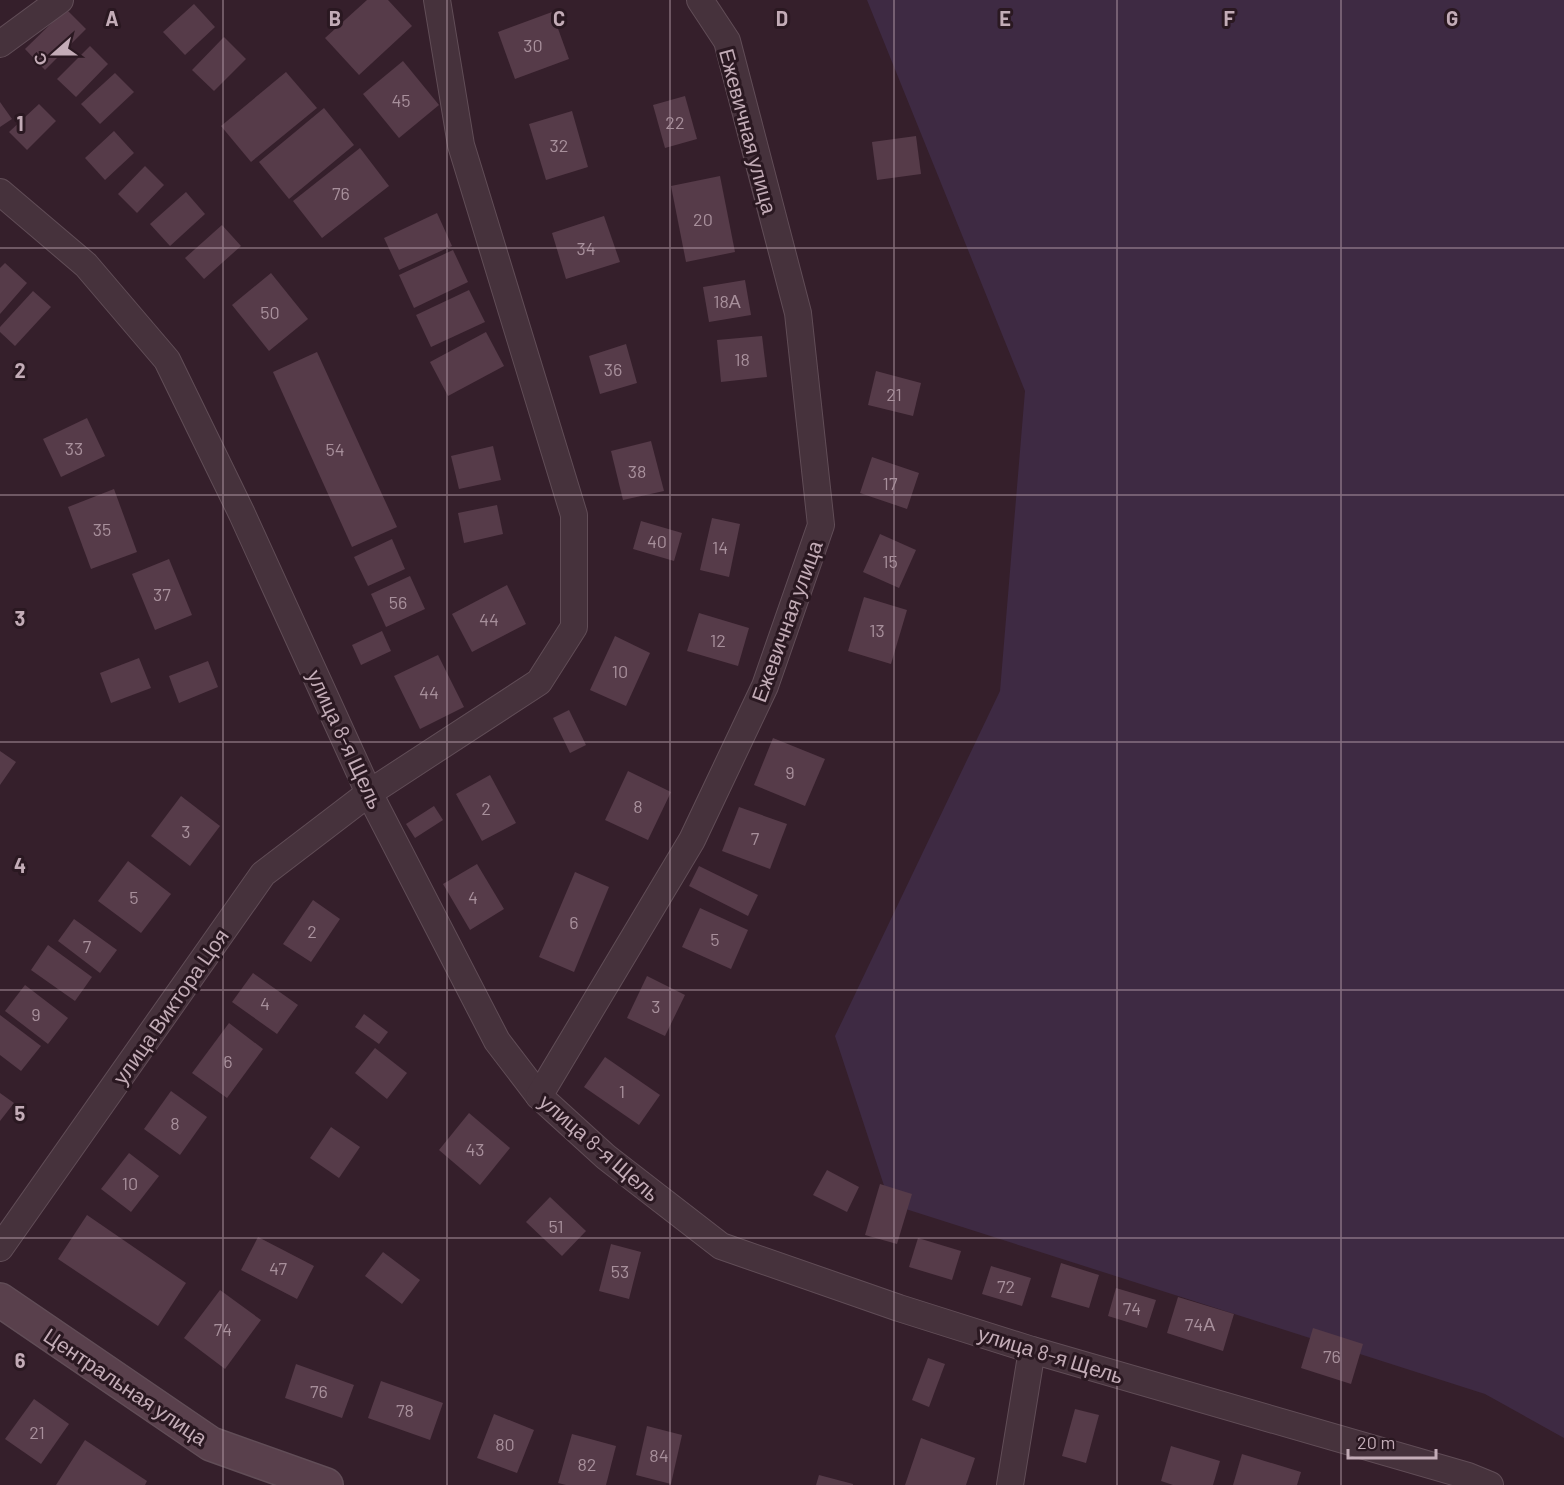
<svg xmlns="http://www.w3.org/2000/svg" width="1564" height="1485" font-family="Barlow,sans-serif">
  <rect width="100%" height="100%" fill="#351f2b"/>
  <polygon fill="#3e2a43" points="867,0 1564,0 1564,1438 1485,1394 890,1204 835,1036 1000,691 1025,391"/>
  <g fill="#563b49">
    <polygon points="367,0 388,0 412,26 359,75 325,38"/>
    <polygon points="194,4 215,27 185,55 163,32"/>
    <polygon points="66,9 86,29 45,70 25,49"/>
    <polygon points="552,12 569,59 515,79 498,32"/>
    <polygon points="224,37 246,59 214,91 192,70"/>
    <polygon points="90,46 108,64 76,97 57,79"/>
    <polygon points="403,61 439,105 399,138 363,94"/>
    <polygon points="286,72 317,108 251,162 221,126"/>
    <polygon points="115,73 134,92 100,124 81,104"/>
    <polygon points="685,96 697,139 665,148 653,105"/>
    <polygon points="0,102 12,119 0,127"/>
    <polygon points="39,104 56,121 27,150 9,132"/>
    <polygon points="324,108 354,145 289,199 259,162"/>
    <polygon points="572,111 588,167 546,180 529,124"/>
    <polygon points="114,131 134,153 105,180 85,158"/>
    <polygon points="916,136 921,174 877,180 872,142"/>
    <polygon points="360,148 389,186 322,238 293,201"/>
    <polygon points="145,166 164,185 137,213 118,194"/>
    <polygon points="720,176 735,252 686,262 671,186"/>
    <polygon points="186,192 205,214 170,246 150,224"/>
    <polygon points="437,213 452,246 399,270 384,238"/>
    <polygon points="604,216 620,262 566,279 552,233"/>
    <polygon points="222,225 241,246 204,279 185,258"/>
    <polygon points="453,250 468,282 414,308 399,275"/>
    <polygon points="5,263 27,283 0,314 0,268"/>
    <polygon points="271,273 308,319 269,351 232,305"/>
    <polygon points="745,280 751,315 709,322 703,287"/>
    <polygon points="469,290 485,322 431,347 416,315"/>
    <polygon points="33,291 51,307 15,346 0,332 0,327"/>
    <polygon points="486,332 504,366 448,396 430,362"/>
    <polygon points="762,336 767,377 721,382 717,340"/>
    <polygon points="626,344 637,383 600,394 589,356"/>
    <polygon points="317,352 397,527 352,547 273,372"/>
    <polygon points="876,371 921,383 913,416 868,405"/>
    <polygon points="87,418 105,456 61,477 43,439"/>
    <polygon points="651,441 664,491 623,500 611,451"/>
    <polygon points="493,446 501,480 459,489 451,456"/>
    <polygon points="872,457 919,473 907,509 860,493"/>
    <polygon points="114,489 137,552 91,569 68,507"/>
    <polygon points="497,505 503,534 464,543 458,513"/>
    <polygon points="712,518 740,524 729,577 700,570"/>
    <polygon points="641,521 682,533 674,561 633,549"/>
    <polygon points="880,534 916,550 899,588 863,572"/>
    <polygon points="392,539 405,569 368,586 354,557"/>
    <polygon points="169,559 192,615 155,630 132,574"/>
    <polygon points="410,576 425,609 386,627 371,594"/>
    <polygon points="507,585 526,624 472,652 452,614"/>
    <polygon points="864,597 907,610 891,664 848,651"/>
    <polygon points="699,613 749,628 738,666 687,651"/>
    <polygon points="382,631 391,651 361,665 352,645"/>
    <polygon points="615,636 650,653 626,706 590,690"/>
    <polygon points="438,655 464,707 420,729 394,676"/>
    <polygon points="139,658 151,688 111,703 100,673"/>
    <polygon points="208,661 218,687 179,703 169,676"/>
    <polygon points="569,710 586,745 570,753 553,718"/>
    <polygon points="773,738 825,759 805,806 754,785"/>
    <polygon points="0,751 16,762 0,785"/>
    <polygon points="628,771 671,792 648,840 605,820"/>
    <polygon points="490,775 516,823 482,841 456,794"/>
    <polygon points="181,796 220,826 190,866 151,836"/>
    <polygon points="434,806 443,820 415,838 406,824"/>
    <polygon points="739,807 787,824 770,869 722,851"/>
    <polygon points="128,861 171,894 141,933 98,901"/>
    <polygon points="477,864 504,909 470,930 443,884"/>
    <polygon points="699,866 758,895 748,916 689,886"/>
    <polygon points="575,872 609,887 574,972 539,957"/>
    <polygon points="313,900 340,919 311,962 283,944"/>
    <polygon points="700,908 748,930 731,969 682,947"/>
    <polygon points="74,919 117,950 100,973 58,941"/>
    <polygon points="48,945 92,977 75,1001 31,970"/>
    <polygon points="253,973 298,1005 277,1034 232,1002"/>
    <polygon points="647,976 685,995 665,1036 627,1018"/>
    <polygon points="25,985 68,1018 48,1044 5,1011"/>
    <polygon points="364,1014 388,1032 379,1044 355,1027"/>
    <polygon points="0,1015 41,1046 21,1071 0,1055"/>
    <polygon points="229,1023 263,1049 227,1098 192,1073"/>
    <polygon points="375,1048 407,1073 387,1099 355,1073"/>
    <polygon points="605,1057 660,1095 639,1125 584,1087"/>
    <polygon points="171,1091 207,1117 180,1155 144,1129"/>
    <polygon points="0,1093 14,1103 0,1121"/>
    <polygon points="469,1113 510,1148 480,1185 439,1150"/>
    <polygon points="331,1127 360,1147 339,1178 310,1158"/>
    <polygon points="129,1153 159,1176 131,1212 101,1189"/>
    <polygon points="827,1170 859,1187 847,1212 813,1195"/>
    <polygon points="880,1184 912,1194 897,1244 865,1235"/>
    <polygon points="550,1197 586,1231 562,1256 526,1222"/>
    <polygon points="87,1215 186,1283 158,1326 58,1259"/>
    <polygon points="258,1237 314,1266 297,1299 241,1270"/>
    <polygon points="918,1238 961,1251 952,1280 909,1267"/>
    <polygon points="611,1244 641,1252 629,1299 599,1291"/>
    <polygon points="383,1252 420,1280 402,1304 365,1276"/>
    <polygon points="1061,1263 1099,1275 1089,1308 1051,1297"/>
    <polygon points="991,1266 1031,1278 1022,1306 982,1294"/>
    <polygon points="1116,1288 1156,1300 1147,1328 1108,1316"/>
    <polygon points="220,1290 261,1320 225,1369 184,1338"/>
    <polygon points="1178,1297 1234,1314 1223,1351 1167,1333"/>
    <polygon points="1313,1328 1363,1344 1351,1384 1301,1368"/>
    <polygon points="928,1358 945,1364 929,1407 912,1400"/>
    <polygon points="296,1364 354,1385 342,1418 285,1398"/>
    <polygon points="381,1381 443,1403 430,1440 368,1418"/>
    <polygon points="34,1399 69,1424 41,1464 5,1439"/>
    <polygon points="1075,1409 1099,1415 1086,1463 1062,1456"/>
    <polygon points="494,1414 534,1430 517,1473 477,1458"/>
    <polygon points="647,1426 682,1435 671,1484 636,1475"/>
    <polygon points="572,1434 616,1446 606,1485 566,1485 558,1483"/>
    <polygon points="921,1438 975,1458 966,1485 905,1485"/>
    <polygon points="85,1440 147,1481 145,1485 56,1485"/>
    <polygon points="1171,1446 1220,1461 1213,1485 1173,1485 1161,1481"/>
    <polygon points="1242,1454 1301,1472 1297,1485 1233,1485"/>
    <polygon points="819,1475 853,1484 853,1485 816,1485"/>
  </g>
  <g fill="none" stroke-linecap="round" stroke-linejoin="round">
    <defs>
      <g id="street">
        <polyline points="0,44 60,0"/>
        <polyline points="0,192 86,265 167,360 242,514 369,793 497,1041 539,1096 606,1157 721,1246 899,1308 1032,1350 1468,1476 1490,1485"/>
        <polyline points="539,1096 692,840 765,686 821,525 798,313 727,41 700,0"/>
        <polyline points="0,1248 263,874 369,793 539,682 574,627 574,515 461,145 437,0"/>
        <polyline points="1010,1485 1032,1350"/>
      </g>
      <polyline id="secondary" points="0,1300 211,1444 326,1485"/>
    </defs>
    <use href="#street" stroke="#614d57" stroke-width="28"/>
    <use href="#secondary" stroke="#614d57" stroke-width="36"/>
    <use href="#street" stroke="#46323c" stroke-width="26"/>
    <use href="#secondary" stroke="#59404c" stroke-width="33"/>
  </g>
  <path fill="none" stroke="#c3acb7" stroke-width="1.5" stroke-opacity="0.55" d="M223,0V1485M447,0V1485M670,0V1485M894,0V1485M1117,0V1485M1341,0V1485M0,248H1564M0,495H1564M0,742H1564M0,990H1564M0,1238H1564"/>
  <g text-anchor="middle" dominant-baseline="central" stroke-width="6" stroke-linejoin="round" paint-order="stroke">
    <g font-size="18" fill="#a8909c">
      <text x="533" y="45">30</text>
      <text x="401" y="100">45</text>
      <text x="675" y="122">22</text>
      <text x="559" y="145">32</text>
      <text x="341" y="193">76</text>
      <text x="703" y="219">20</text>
      <text x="586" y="248">34</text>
      <text x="727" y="301">18А</text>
      <text x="270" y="312">50</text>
      <text x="742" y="359">18</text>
      <text x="613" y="369">36</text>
      <text x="894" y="394">21</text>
      <text x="74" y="448">33</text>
      <text x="335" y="449">54</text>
      <text x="637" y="471">38</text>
      <text x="890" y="483">17</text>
      <text x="102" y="529">35</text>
      <text x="657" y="541">40</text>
      <text x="720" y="547">14</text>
      <text x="890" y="561">15</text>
      <text x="162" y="594">37</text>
      <text x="398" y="602">56</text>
      <text x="489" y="619">44</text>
      <text x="877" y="630">13</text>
      <text x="718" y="640">12</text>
      <text x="620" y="671">10</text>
      <text x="429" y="692">44</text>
      <text x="790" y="772">9</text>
      <text x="638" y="806">8</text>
      <text x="486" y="808">2</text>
      <text x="186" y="831">3</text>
      <text x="755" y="838">7</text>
      <text x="134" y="897">5</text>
      <text x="473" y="897">4</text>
      <text x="574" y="922">6</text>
      <text x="312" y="931">2</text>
      <text x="715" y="939">5</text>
      <text x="87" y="946">7</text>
      <text x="265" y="1003">4</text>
      <text x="656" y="1006">3</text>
      <text x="36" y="1014">9</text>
      <text x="228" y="1061">6</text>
      <text x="622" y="1091">1</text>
      <text x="175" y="1123">8</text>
      <text x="475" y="1149">43</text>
      <text x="130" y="1183">10</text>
      <text x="556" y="1226">51</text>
      <text x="278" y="1268">47</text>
      <text x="620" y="1271">53</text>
      <text x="1006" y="1286">72</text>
      <text x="1132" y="1308">74</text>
      <text x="1200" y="1324">74А</text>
      <text x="223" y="1329">74</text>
      <text x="1332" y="1356">76</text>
      <text x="319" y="1391">76</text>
      <text x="405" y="1410">78</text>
      <text x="37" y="1432">21</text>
      <text x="505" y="1444">80</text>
      <text x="659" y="1455">84</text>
      <text x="587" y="1464">82</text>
    </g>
    <g font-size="21" fill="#c3acb7" stroke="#2a1821">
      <text transform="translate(749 131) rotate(75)">Ежевичная улица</text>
      <text transform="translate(786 621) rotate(-70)">Ежевичная улица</text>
      <text transform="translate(346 739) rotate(65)">улица 8-я Щель</text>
      <text transform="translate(170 1006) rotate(-55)">улица Виктора Цоя</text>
      <text transform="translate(600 1147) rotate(41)">улица 8-я Щель</text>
      <text transform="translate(1051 1354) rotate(17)">улица 8-я Щель</text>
      <text transform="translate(126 1386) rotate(34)">Центральная улица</text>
    </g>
  </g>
  <g font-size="20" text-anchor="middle" font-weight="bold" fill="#c3acb7" stroke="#2a1821" stroke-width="6" stroke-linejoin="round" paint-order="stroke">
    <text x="112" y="26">A</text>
    <text x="335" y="26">B</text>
    <text x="559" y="26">C</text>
    <text x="782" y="26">D</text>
    <text x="1005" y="26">E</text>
    <text x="1229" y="26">F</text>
    <text x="1452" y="26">G</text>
    <text x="20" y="131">1</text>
    <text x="20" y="378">2</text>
    <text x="20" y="626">3</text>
    <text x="20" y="873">4</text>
    <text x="20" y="1121">5</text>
    <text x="20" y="1368">6</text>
  </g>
  <g transform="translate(54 54) rotate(249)" stroke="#2a1821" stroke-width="4.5" paint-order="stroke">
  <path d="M0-4.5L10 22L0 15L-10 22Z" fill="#c3acb7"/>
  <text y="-9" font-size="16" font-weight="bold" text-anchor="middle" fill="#c3acb7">С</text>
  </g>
  <path d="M1348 1449v9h88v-9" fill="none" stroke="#c3acb7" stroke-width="3"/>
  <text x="1357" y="1449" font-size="18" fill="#c3acb7" stroke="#2a1821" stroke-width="4.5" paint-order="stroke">20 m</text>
</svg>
